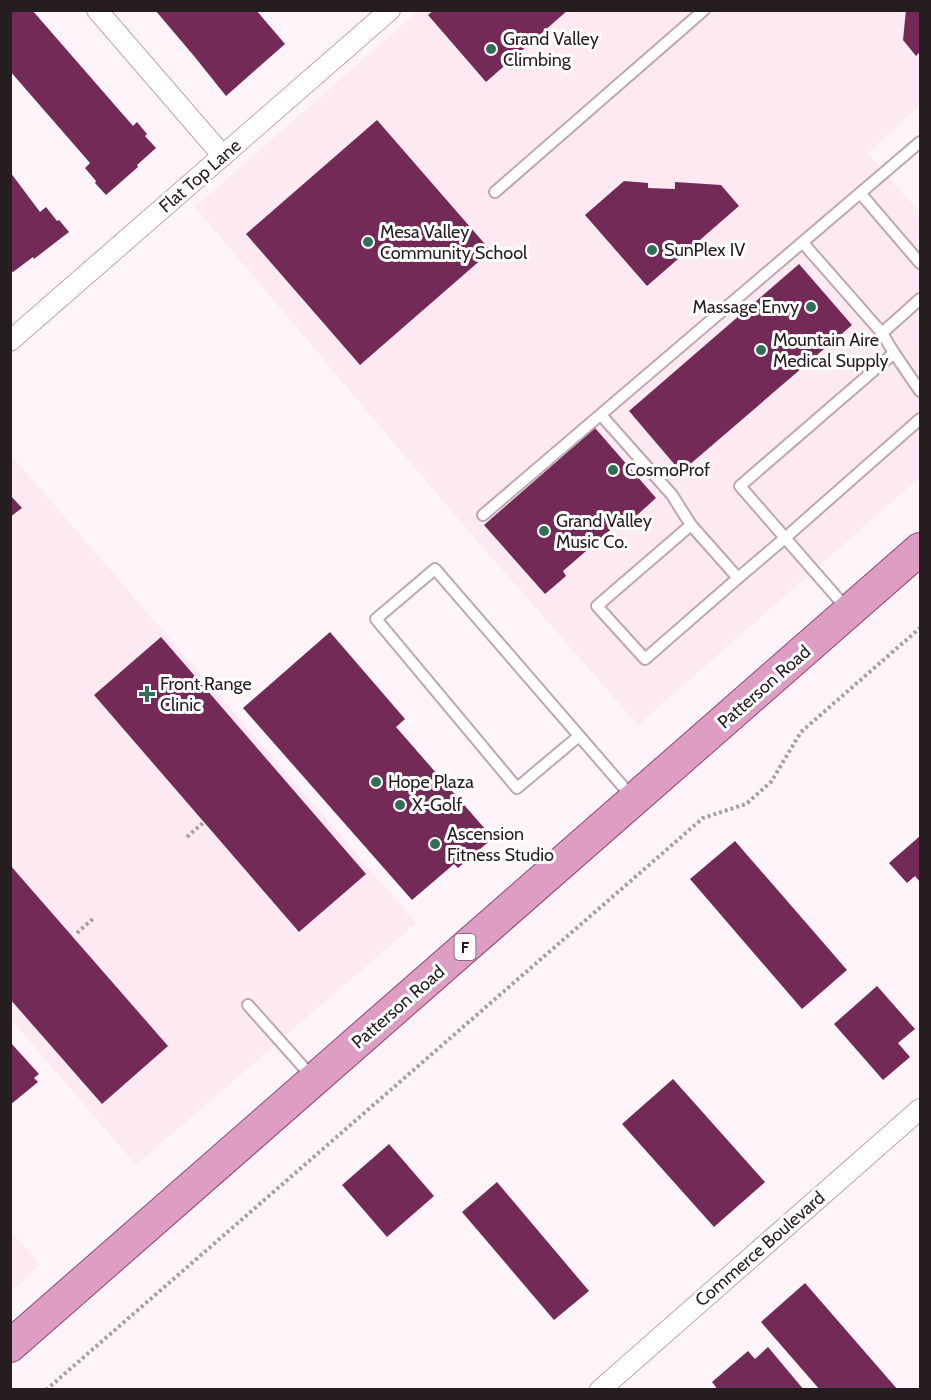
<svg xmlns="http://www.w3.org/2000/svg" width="931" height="1400" font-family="Cabin,sans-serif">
  <rect width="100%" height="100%" fill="#fef4f9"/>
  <g fill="#fde9f2">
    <polygon points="418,11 920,11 920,106 868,153 920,213 920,477 638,725 453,513 195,207"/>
    <polygon points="10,454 416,923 136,1165 11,1019"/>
    <polygon points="10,1230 40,1265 11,1291 10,1290"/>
  </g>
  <g fill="#742a56">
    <polygon points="10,10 32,10 133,126 137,122 147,134 145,136 156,148 137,165 138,167 106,195 95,183 96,181 85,168 90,163 10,71"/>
    <polygon points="155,10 256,10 285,44 226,96 194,56"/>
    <polygon points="434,10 568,10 486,82 428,15"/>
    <polygon points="906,10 920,10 920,52 916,56 903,40"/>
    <polygon points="377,120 491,251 360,365 246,234"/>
    <polygon points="10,172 40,212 46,207 57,221 59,220 69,232 34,259 33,257 13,272 10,270"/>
    <polygon points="624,181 648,183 648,188 675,189 675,182 721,185 739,206 647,286 585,215"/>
    <polygon points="799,264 852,325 681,472 629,411"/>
    <polygon points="595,428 656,498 635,517 631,512 563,571 566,576 545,594 484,525"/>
    <polygon points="10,495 22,508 10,517"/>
    <polygon points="330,632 405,719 396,727 493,838 458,868 454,864 412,900 243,708"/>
    <polygon points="161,637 366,874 299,932 94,695"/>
    <polygon points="920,836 920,882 915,876 907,883 889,863"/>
    <polygon points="735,841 847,970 802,1009 690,879"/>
    <polygon points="10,865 168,1046 102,1104 10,999"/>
    <polygon points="877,986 915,1029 898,1043 910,1057 883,1080 834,1024"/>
    <polygon points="10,1042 39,1074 34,1078 38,1082 10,1105"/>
    <polygon points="673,1079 765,1182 714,1227 622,1124"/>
    <polygon points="389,1144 434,1196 387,1237 342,1185"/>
    <polygon points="497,1182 589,1291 554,1320 462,1212"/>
    <polygon points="805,1283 898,1390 820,1390 761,1322"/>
    <polygon points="768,1347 804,1390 718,1390 712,1382 748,1351 755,1359"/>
  </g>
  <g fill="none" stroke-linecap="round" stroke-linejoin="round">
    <defs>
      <g id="service">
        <polyline points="495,192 704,10"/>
        <polyline points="861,194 920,263"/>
        <polyline points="803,243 882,333 894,353 740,486 847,609"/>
        <polyline points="882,333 920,299"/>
        <polyline points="894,353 920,391"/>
        <polyline points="601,415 672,495 691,525 738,578 785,538 920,419"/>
        <polyline points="483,515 920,142"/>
        <polyline points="691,525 597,606 645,659 738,578"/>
        <polyline points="579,736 517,788 376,619 435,569 632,797"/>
        <polyline points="248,1005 313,1078"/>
      </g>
      <g id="minor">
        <polyline points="97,10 223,156"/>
        <polyline points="10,341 390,10"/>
        <polyline points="600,1390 920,1109"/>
      </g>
      <polyline id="primary" points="10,1346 920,549"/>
    </defs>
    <use href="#service" stroke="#bea6b2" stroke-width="14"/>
    <use href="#minor" stroke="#bea6b2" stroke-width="22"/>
    <use href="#primary" stroke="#8f4670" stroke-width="34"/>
    <g stroke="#a89fa3" stroke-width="4" stroke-dasharray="3 3" stroke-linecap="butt">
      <polyline points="187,837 203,823"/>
      <polyline points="77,933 94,918"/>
      <polyline points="46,1390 703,818 746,804 771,782 801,732 920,628"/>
    </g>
    <use href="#service" stroke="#fff" stroke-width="10"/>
    <use href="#minor" stroke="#fff" stroke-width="20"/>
    <use href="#primary" stroke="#de9dc3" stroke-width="32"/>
  </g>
  <g fill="#326d57" stroke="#fff" stroke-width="2">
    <circle cx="491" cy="49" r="6"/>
    <circle cx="368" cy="242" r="6"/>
    <circle cx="652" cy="250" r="6"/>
    <circle cx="811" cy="307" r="6"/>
    <circle cx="761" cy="350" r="6"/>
    <circle cx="613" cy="470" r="6"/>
    <circle cx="544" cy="531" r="6"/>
    <path d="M144 685h6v6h6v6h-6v6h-6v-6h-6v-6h6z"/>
    <circle cx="376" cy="782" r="6"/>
    <circle cx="400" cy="805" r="6"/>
    <circle cx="435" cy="844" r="6"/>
  </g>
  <g text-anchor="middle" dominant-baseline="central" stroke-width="6" stroke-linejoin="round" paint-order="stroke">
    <rect fill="#fff" stroke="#676164" stroke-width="1.5" x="454.5" y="934" width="21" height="26" rx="4.5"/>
    <g font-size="16" font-weight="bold" fill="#261d21">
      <text x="465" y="947">F</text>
    </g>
    <g font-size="18" fill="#261d21" stroke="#fff" text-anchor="start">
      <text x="503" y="39">Grand Valley<tspan x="503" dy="21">Climbing</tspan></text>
      <text x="380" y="232">Mesa Valley<tspan x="380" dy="21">Community School</tspan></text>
      <text x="664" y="250">SunPlex IV</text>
      <text x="799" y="307" text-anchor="end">Massage Envy</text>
      <text x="773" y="340">Mountain Aire<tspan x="773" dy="21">Medical Supply</tspan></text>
      <text x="625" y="470">CosmoProf</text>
      <text x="556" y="521">Grand Valley<tspan x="556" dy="21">Music Co.</tspan></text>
      <text x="160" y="684">Front Range<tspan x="160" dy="21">Clinic</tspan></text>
      <text x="388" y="782">Hope Plaza</text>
      <text x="412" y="805">X-Golf</text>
      <text x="447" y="834">Ascension<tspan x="447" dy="21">Fitness Studio</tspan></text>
    </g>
    <g font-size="18" fill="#261d21" stroke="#fff">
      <text transform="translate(200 176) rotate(-41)">Flat Top Lane</text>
      <text transform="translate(764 687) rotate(-41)">Patterson Road</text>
      <text transform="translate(398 1007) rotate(-41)">Patterson Road</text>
      <text transform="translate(760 1249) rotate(-41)">Commerce Boulevard</text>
    </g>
  </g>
  <rect width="931" height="1400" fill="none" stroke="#261d21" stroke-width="24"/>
</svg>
